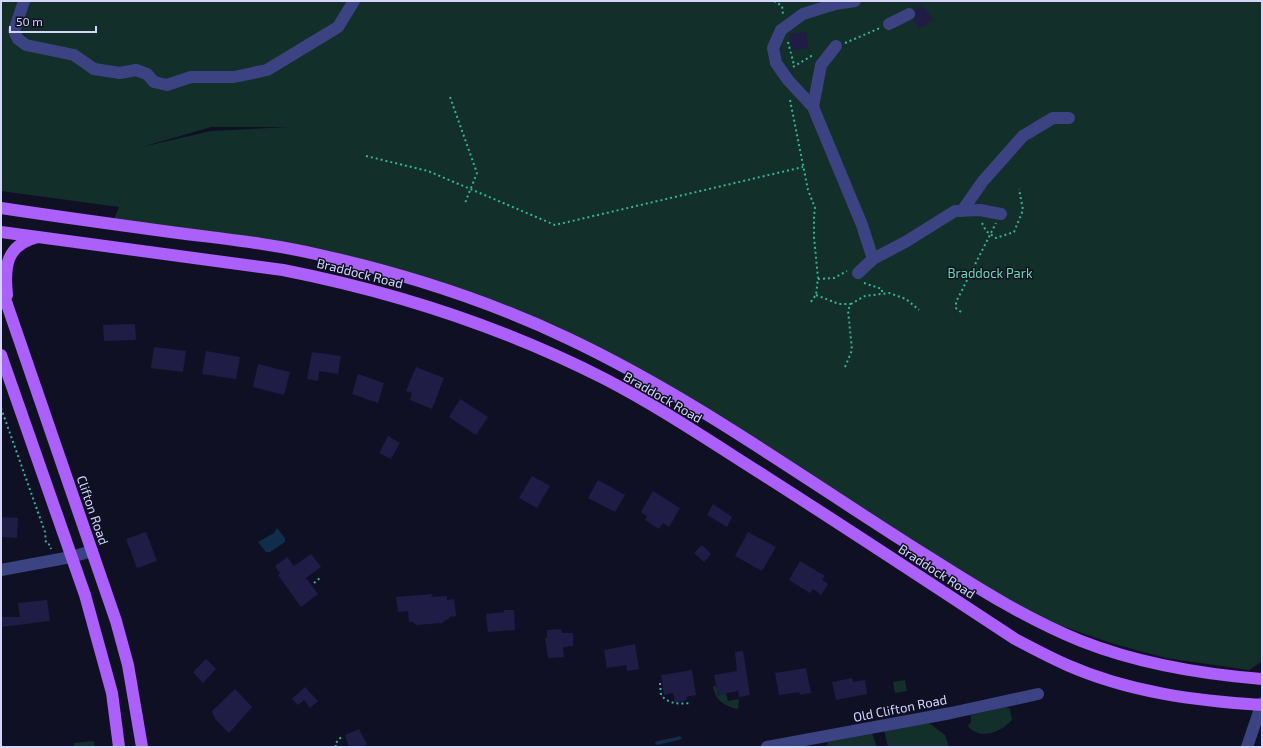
<svg xmlns="http://www.w3.org/2000/svg" width="1263" height="748" font-family="'Exo 2',sans-serif">
  <rect width="100%" height="100%" fill="#101025"/>
  <g fill="#132f2a" fill-rule="evenodd">
    <path d="M1,1H1262L1261,662L1249,670L1166,658L1114,644L1016,610L632,371L468,298L378,269L112,224L119,207L1,191ZM211,127H289L211,131L142,147Z"/>
    <polygon points="905,680 907,691 895,693 893,682"/>
    <path d="M713,686H716L718,695L726,693L728,701L739,699L738,709C725,706 715,701 713,686Z"/>
    <path d="M1006,707L1010,709L1012,720C1001,732 980,741 968,726L971,722V715Z"/>
    <polygon points="929,723 945,735 949,747 888,747 884,730"/>
    <polygon points="872,733 877,747 826,747 828,742"/>
    <polygon points="94,741 95,747 74,747 74,743"/>
  </g>
  <polygon fill="#0f2e49" points="277,528 285,538 285,542 270,552 266,552 258,542 274,533"/>
  <g fill="none" stroke-linecap="round" stroke-linejoin="round">
    <polyline stroke="#0f2e49" stroke-width="3.5" points="657,743 680,738"/>
  </g>
  <g fill="#1f1c46">
    <polygon points="922,5 933,20 919,29 913,20 916,15 915,10"/>
    <polygon points="806,32 808,48 791,50 789,34"/>
    <polygon points="135,324 136,340 104,341 103,325"/>
    <polygon points="154,347 186,351 183,372 151,368"/>
    <polygon points="206,351 240,357 236,379 202,374"/>
    <polygon points="312,352 341,356 338,374 319,371 318,381 307,379"/>
    <polygon points="258,364 290,372 284,395 253,387"/>
    <polygon points="416,367 444,378 432,409 410,400 412,393 406,391"/>
    <polygon points="358,374 384,383 378,403 352,394"/>
    <polygon points="460,399 488,417 476,435 449,417"/>
    <polygon points="388,436 400,443 391,459 379,453"/>
    <polygon points="532,476 550,486 537,508 519,498"/>
    <polygon points="598,480 625,495 615,512 588,498"/>
    <polygon points="653,491 680,508 669,527 663,523 659,529 645,520 647,516 641,512"/>
    <polygon points="713,504 732,517 727,527 707,515"/>
    <polygon points="1,517 18,518 17,538 1,537"/>
    <polygon points="146,532 157,561 137,568 126,539"/>
    <polygon points="748,532 776,547 762,571 735,556"/>
    <polygon points="702,545 711,554 704,562 694,553"/>
    <polygon points="311,554 321,567 306,578 318,594 301,607 278,575 280,573 275,566 287,557 294,566"/>
    <polygon points="800,561 825,576 822,580 828,584 821,595 813,589 810,593 789,580"/>
    <polygon points="433,594 431,597 447,596 447,600 454,599 456,616 449,617 449,619 445,620 442,623 416,625 413,622 409,622 408,611 398,612 396,597"/>
    <polygon points="47,600 50,621 1,627 1,617 20,617 18,603"/>
    <polygon points="504,610 514,610 515,630 488,632 486,614 504,612"/>
    <polygon points="561,629 562,633 573,633 573,646 563,647 564,657 548,658 545,638 547,638 547,630"/>
    <polygon points="635,644 639,669 627,671 626,665 607,668 604,650"/>
    <polygon points="743,651 750,695 739,697 738,691 718,695 714,675 737,671 735,652"/>
    <polygon points="206,659 216,669 203,683 193,672"/>
    <polygon points="806,668 811,693 800,695 799,692 779,695 775,673"/>
    <polygon points="692,670 696,695 686,697 687,700 675,703 673,693 664,695 661,675"/>
    <polygon points="852,678 853,682 865,680 867,694 836,700 832,682"/>
    <polygon points="305,687 318,701 310,708 304,700 298,705 292,699"/>
    <polygon points="235,689 252,707 229,733 215,719 212,711"/>
    <polygon points="359,729 367,744 363,747 349,747 345,735"/>
  </g>
  <g fill="none" stroke-linecap="round" stroke-linejoin="round">
    <g stroke="#33b49b" stroke-width="2" stroke-dasharray="2 3" stroke-linecap="butt">
      <polyline points="774,1 782,6 783,14"/>
      <polyline points="788,42 794,65"/>
      <polyline points="845,43 880,28"/>
      <polyline points="793,67 813,55"/>
      <polyline points="450,97 477,173 465,203"/>
      <polyline points="790,100 808,190 815,208 814,216 814,237 818,278 816,295 810,303"/>
      <polyline points="366,156 428,171 555,225 803,167"/>
      <polyline points="982,223 986,231 996,238 1014,232 1023,210 1019,189"/>
      <polyline points="818,279 834,278 847,271"/>
      <polyline points="864,283 882,289 882,293"/>
      <polyline points="816,295 839,304 851,304"/>
      <polyline points="961,312 956,308 956,302 996,223"/>
      <polyline points="845,367 852,350 848,310 851,304 865,296 889,293 906,299 919,310"/>
      <polyline points="1,408 45,532 46,543 50,545 51,549"/>
      <polyline points="314,583 320,578"/>
      <path d="M660,683L661,695C670,705 679,704 691,703"/>
      <polyline points="336,747 335,744 342,736"/>
    </g>
    <g stroke="#3c4383" stroke-width="12">
      <polyline points="24,1 14,31 18,39 26,45 74,55 94,69 120,73 136,70 147,74 154,82 167,85 191,77 234,77 267,70 338,27 354,1"/>
      <polyline points="855,1 835,4 803,14 781,30 773,48 776,63 788,80 813,107 862,225 873,259"/>
      <polyline points="889,24 909,14"/>
      <polyline points="813,107 821,65 836,46"/>
      <polyline points="962,211 983,181 1023,136 1053,118 1069,118"/>
      <polyline points="858,273 873,259 907,241 955,211 980,210 1001,214"/>
      <polyline points="1,570 71,557 92,551"/>
      <polyline points="767,747 951,713 1038,694"/>
      <polyline points="1247,747 1262,703"/>
    </g>
    <g stroke="#ab5ffb" stroke-width="12">
      <path d="M1,208C60,217 119,225 178,233C225,239 274,244 320,255C405,274 489,301 567,338C688,395 796,473 908,544C964,579 1019,616 1081,641C1139,664 1200,674 1262,679"/>
      <path d="M1,232L283,270C395,292 503,327 605,379C661,408 714,444 768,478C851,531 933,585 1015,639C1032,648 1049,657 1067,665C1128,692 1196,701 1262,705"/>
      <polyline points="1,287 116,621 128,665 142,747"/>
      <path d="M7,295C4,266 6,245 38,237"/>
      <polyline points="1,355 85,595 112,693 119,747"/>
    </g>
  </g>
  <g text-anchor="middle" dominant-baseline="central" stroke-width="3" stroke-linejoin="round" paint-order="stroke">
    <g font-size="13" fill="#d5d6fe" stroke="#101025">
      <text transform="translate(360 273) rotate(14)">Braddock Road</text>
      <text transform="translate(663 397) rotate(30)">Braddock Road</text>
      <text transform="translate(93 510) rotate(71)">Clifton Road</text>
      <text transform="translate(937 571) rotate(33)">Braddock Road</text>
      <text transform="translate(900 708) rotate(-11)">Old Clifton Road</text>
    </g>
    <g font-size="13" fill="#62ddad" stroke="#101025">
      <text x="990" y="273">Braddock Park</text>
    </g>
  </g>
  <rect width="1263" height="748" fill="none" stroke="#d5d6fe" stroke-width="4"/>
  <path d="M10 26v6h86v-6" fill="none" stroke="#d5d6fe" stroke-width="2"/>
  <text x="16" y="26" font-size="12" fill="#d5d6fe" stroke="#101025" stroke-width="3" paint-order="stroke">50 m</text>
</svg>
